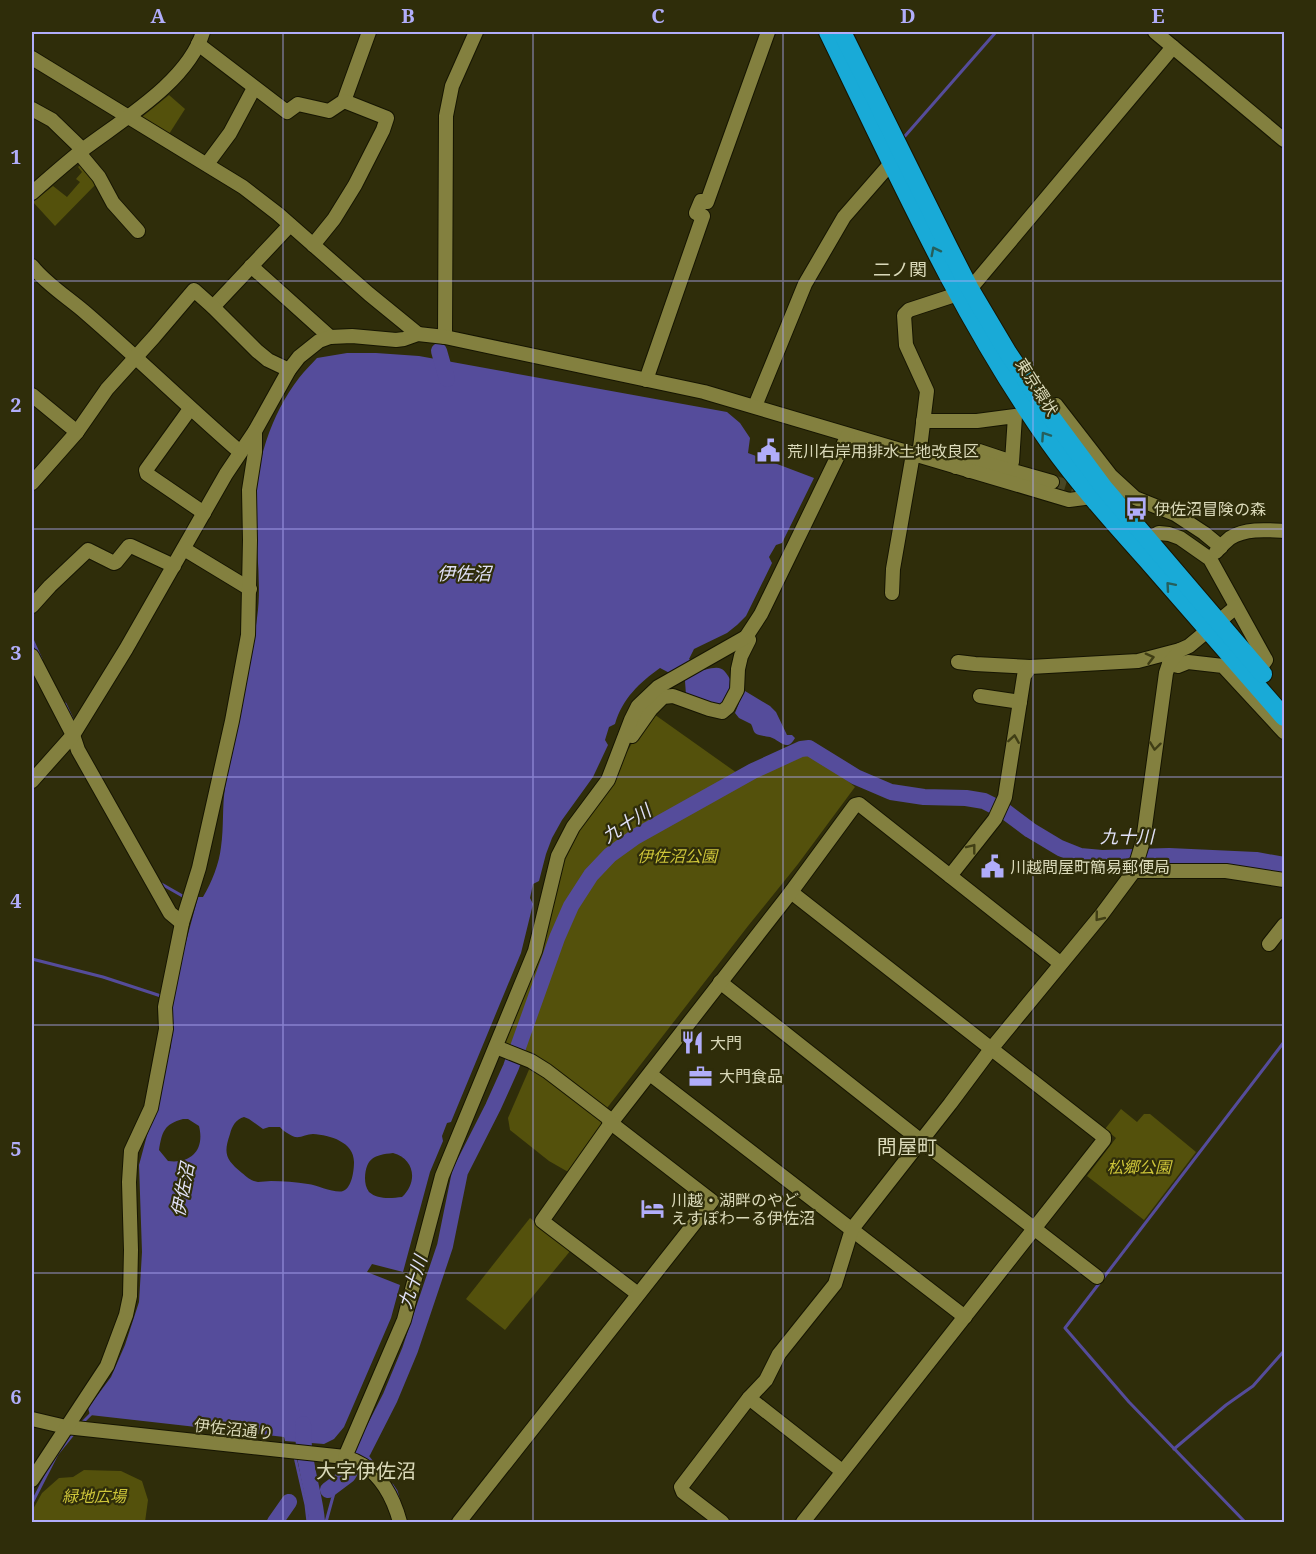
<svg xmlns="http://www.w3.org/2000/svg" width="1316" height="1554" font-family="'Noto Serif','Noto Sans JP',serif">
  <rect width="100%" height="100%" fill="#2f2d0a"/>
  <g fill="#54510c">
    <polygon points="169,95 185,109 169,134 142,117"/>
    <polygon points="84,161 98,182 55,226 33,202 53,186 67,197 80,182 76,179 82,172 78,167"/>
    <path d="M651,712L744,778C766,768 793,749 818,756L855,787L798,864L748,926L607,1108L603,1109L502,1044L560,862Z"/>
    <polygon points="531,1065 604,1119 605,1128 570,1173 549,1161 510,1130 508,1118"/>
    <polygon points="1121,1109 1137,1122 1144,1114 1150,1114 1196,1152 1144,1220 1087,1176 1116,1138 1105,1129"/>
    <polygon points="530,1218 571,1250 505,1330 466,1299"/>
    <polygon points="84,1470 121,1471 142,1481 148,1500 145,1522 32,1522 32,1511 42,1493 59,1478 73,1477"/>
  </g>
  <g fill="#554c9b" fill-rule="evenodd">
    <path d="M347,353H376L419,356L727,412L740,423L750,438L748,453L814,478L782,543L776,545L769,557L772,563L746,616L737,625L727,633L694,649L689,659L704,670C723,665 723,668 733,684L725,704L719,707L686,695L685,681L660,668C640,682 622,699 615,724L609,727L605,740L608,745L593,777L562,820L552,838L546,854L539,881L533,884L530,898L533,904L521,953L451,1122L447,1123L442,1136L443,1141L430,1172L403,1272L372,1264L367,1272L400,1285L391,1318L344,1427L334,1439L324,1444L285,1441L284,1437L90,1415L88,1408L111,1377L125,1345L139,1302L142,1252L139,1165L171,1046L170,1019L177,975L198,897H203C212,882 219,864 221,847C224,827 222,807 225,788C232,731 250,675 257,618C262,584 256,549 255,514C254,468 270,415 299,378C304,371 311,365 317,358ZM244,1117L249,1119L263,1129L269,1127H280C283,1131 290,1135 295,1137C301,1138 307,1134 313,1134C330,1135 354,1142 354,1162C354,1170 352,1188 343,1191C336,1194 317,1185 308,1184C296,1182 283,1181 271,1181C267,1181 262,1182 258,1182C251,1181 247,1177 242,1173C226,1160 223,1154 230,1134C232,1126 236,1119 244,1117ZM183,1119H188L199,1126C205,1150 191,1164 168,1161L159,1150C162,1132 164,1124 183,1119ZM393,1153C415,1159 418,1182 402,1197C392,1198 378,1200 369,1192C366,1188 365,1183 365,1178C366,1158 374,1155 393,1153Z"/>
    <path d="M745,691L770,706L776,712L787,735H792L795,738C787,753 780,740 770,737C766,736 759,736 755,733C753,731 753,727 751,724L739,718L735,713L739,703L737,702Z"/>
  </g>
  <g fill="none" stroke-linecap="round" stroke-linejoin="round">
    <g stroke="#554c9b" stroke-width="3">
      <polyline points="905,136 996,32"/>
      <polyline points="439,351 439,341"/>
      <polyline points="32,639 41,659"/>
      <polyline points="65,704 74,723"/>
      <polyline points="158,882 186,898"/>
      <polyline points="32,959 103,977 164,997"/>
      <polyline points="82,1423 92,1413"/>
      <polyline points="1174,1449 1226,1405 1253,1386 1284,1351"/>
      <polyline points="363,1451 376,1467"/>
      <polyline points="295,1457 306,1505 308,1522"/>
      <polyline points="392,1485 396,1491 399,1501"/>
      <polyline points="32,1503 57,1454 74,1433"/>
      <polyline points="326,1522 334,1493 348,1475"/>
      <polyline points="1245,1522 1129,1402 1065,1328 1284,1042"/>
    </g>
    <g stroke="#554c9b" stroke-width="16">
      <polyline points="439,351 447,379"/>
      <path d="M303,1424C303,1439 304,1453 307,1467C310,1485 316,1504 317,1522"/>
      <polyline points="328,1490 348,1475 363,1451 390,1398 410,1350 445,1246 460,1172 493,1107 511,1067 557,938 571,906 591,875 610,855 635,837 753,771 801,749 809,748 856,777 891,792 924,797 966,798 984,801 1006,812 1030,830 1060,848 1080,856 1102,858 1169,856 1256,860 1284,865"/>
      <polyline points="275,1522 289,1502"/>
    </g>
    <g stroke="#494724" stroke-width="14" stroke-dasharray="14 7" stroke-linecap="butt">
      <polyline points="1052,482 1090,493"/>
      <polyline points="1114,500 1142,509"/>
    </g>
    <defs>
      <g id="minor">
        <polyline points="1155,32 1284,140"/>
        <polyline points="198,44 287,112 298,104 329,111 344,101 369,32"/>
        <polyline points="32,58 243,187 278,214 369,294 418,334"/>
        <polyline points="32,109 52,120 83,150"/>
        <polyline points="79,153 99,177 113,203 138,231"/>
        <polyline points="207,164 230,133 254,88"/>
        <path d="M32,193C49,178 67,162 85,148C125,118 188,81 203,32"/>
        <polyline points="313,245 334,219 355,185 383,130 387,118 344,101"/>
        <path d="M32,266C47,285 69,298 87,314C139,359 188,407 240,452"/>
        <polyline points="251,266 330,337"/>
        <polyline points="970,289 1173,47"/>
        <polyline points="213,307 290,225"/>
        <polyline points="445,337 446,116 452,86 476,32"/>
        <polyline points="646,380 703,216 696,213 701,201 707,202 768,32"/>
        <polyline points="32,395 77,432"/>
        <polyline points="755,406 805,284 844,217 892,162"/>
        <polyline points="190,409 146,470 147,474 204,513"/>
        <polyline points="1049,414 1056,405 1111,476 1135,498 1175,514 1204,533 1221,547"/>
        <polyline points="923,421 977,421 1015,416 1012,462 979,451 968,456 956,467"/>
        <polyline points="919,456 927,391 906,345 904,315 909,310 958,294"/>
        <polyline points="969,471 978,461 1052,482"/>
        <polyline points="32,483 77,432 107,389 154,337 194,290 213,307 257,351 268,360 289,370"/>
        <polyline points="1148,539 1159,533 1169,534 1180,538 1210,559 1266,660 1259,670"/>
        <polyline points="184,549 250,589"/>
        <path d="M1216,552C1220,547 1225,542 1230,538C1246,528 1267,530 1284,531"/>
        <polyline points="892,593 893,569 913,454"/>
        <polyline points="32,606 50,586 88,550 114,563 116,562 129,546 131,546 174,566"/>
        <polyline points="32,656 73,735 78,750 170,913 182,923"/>
        <polyline points="958,662 975,664 1030,667"/>
        <polyline points="1169,664 1178,666 1188,662 1223,666 1284,732"/>
        <polyline points="980,696 1020,702"/>
        <polyline points="632,736 651,709 663,697 673,696 709,709 722,712 728,707 737,690 738,669 741,656 749,640 746,637"/>
        <polyline points="32,781 73,735 126,649 226,474 255,431 289,370 299,357 319,341 330,337 352,336 396,340 404,339 418,334 445,337 704,392 1069,500 1092,497 1098,492"/>
        <polyline points="1134,871 1226,871 1284,880"/>
        <polyline points="950,876 995,819 1005,797 1024,676 1030,667 1138,661 1180,650 1189,646 1236,607"/>
        <polyline points="791,892 1104,1137 1104,1140 803,1522"/>
        <polyline points="1269,944 1284,925"/>
        <polyline points="720,982 920,1140 1097,1277"/>
        <polyline points="650,1074 965,1317"/>
        <polyline points="638,1294 542,1221 611,1123 791,892 855,805 859,804 1060,963"/>
        <polyline points="749,1398 842,1471"/>
        <path d="M32,1419L66,1427L345,1457C351,1459 358,1462 363,1465C384,1478 394,1500 400,1522"/>
        <polyline points="345,1457 404,1320 442,1176 535,951 558,856 573,827 608,780 631,720 638,706 658,687 746,637 761,614 848,435"/>
        <polyline points="32,1480 107,1366 126,1315 130,1296 131,1250 129,1182 131,1151 151,1108 166,1029 165,1007 182,923 199,868 232,721 248,635 250,540 249,490 255,452 255,431"/>
        <polyline points="459,1522 712,1201 611,1123 607,1117 547,1071 531,1061 496,1047"/>
        <polyline points="722,1522 683,1492 681,1487 749,1398 766,1380 779,1354 835,1284 852,1229 950,1104 991,1049 1102,914 1134,871 1143,841 1166,673 1169,664 1180,650"/>
      </g>
      <g id="highway">
        <path d="M828,32C896,171 959,314 1049,442C1078,483 1113,522 1147,560C1193,613 1239,665 1284,717"/>
        <polyline points="842,32 949,248 970,289 1008,353 1049,414 1104,488 1263,674"/>
      </g>
    </defs>
    <use href="#minor" stroke="#161502" stroke-width="16"/>
    <use href="#highway" stroke="#161502" stroke-width="20"/>
    <use href="#minor" stroke="#83803f" stroke-width="14"/>
    <use href="#highway" stroke="#19aad7" stroke-width="18"/>
  </g>
  <defs><path id="oneway-chevron" d="M-2-3.5L2.5 0L-2 3.5" fill="none" stroke-width="1.6" stroke-linecap="round" stroke-linejoin="round" transform="scale(1.5)"/></defs>
  <g stroke="#265f5c">
    <use href="#oneway-chevron" transform="translate(935 251) rotate(-117)"/>
    <use href="#oneway-chevron" transform="translate(1045 436) rotate(-124)"/>
    <use href="#oneway-chevron" transform="translate(1170 586) rotate(-131)"/>
  </g>
  <g stroke="#403e15">
    <use href="#oneway-chevron" transform="translate(1150 658) rotate(-15)"/>
    <use href="#oneway-chevron" transform="translate(1014 739) rotate(-81)"/>
    <use href="#oneway-chevron" transform="translate(1155 746) rotate(97)"/>
    <use href="#oneway-chevron" transform="translate(972 848) rotate(-52)"/>
    <use href="#oneway-chevron" transform="translate(1099 917) rotate(129)"/>
  </g>
  <path fill="none" stroke="#b1adfa" stroke-width="1.5" stroke-opacity="0.55" d="M283,32V1522M533,32V1522M783,32V1522M1033,32V1522M32,281H1284M32,529H1284M32,777H1284M32,1025H1284M32,1273H1284"/>
  <defs>
    <symbol id="civic-bare" viewBox="-9 -9 18 18"><path d="M-.6-6.5H3V-4.5H.6V-3L4-1V1h2V6H-6V1h2V-1L-.6-3ZM-1.2 2.5V6h2.4V2.5Z" fill="#b1adfa" stroke="#2f2d0a" stroke-width="2.5" paint-order="stroke"/></symbol>
    <symbol id="bus-bare" viewBox="-9 -9 18 18"><path d="M-5-6H5V4H4V6H2V4H-2V6H-4V4H-5ZM-3.5-4V0h7V-4ZM-3.5 1.2v1.5H-2V1.2ZM2 1.2v1.5H3.5V1.2Z" fill="#b1adfa" stroke="#2f2d0a" stroke-width="2.5" paint-order="stroke"/></symbol>
    <symbol id="restaurant-bare" viewBox="-9 -9 18 18"><path d="M-5-6h1v4h1v-4h1v4h1v-4h1v5L-1.5 .5V6h-2V.5L-5-1ZM5-6V6H3V1.5H1.5Q1.5-4 5-6Z" fill="#b1adfa" stroke="#2f2d0a" stroke-width="2.5" paint-order="stroke"/></symbol>
    <symbol id="office-bare" viewBox="-9 -9 18 18"><path d="M-6-3h4V-5.5h4V-3h4V5H-6ZM-1-4.5V-3h2v-1.5ZM-6 0V1H6V0Z" fill="#b1adfa" stroke="#2f2d0a" stroke-width="2.5" paint-order="stroke"/></symbol>
    <symbol id="hotel-bare" viewBox="-9 -9 18 18"><path d="M-6-4.5h1.5V1H6V5H4.5V3h-9V5H-6ZM-4 0a1.8 1.8 0 1 1 3.6 0ZM.5 0V-2.5h3Q6-2.5 6 0Z" fill="#b1adfa" stroke="#2f2d0a" stroke-width="2.5" paint-order="stroke"/></symbol>
  </defs>
  <g fill-rule="evenodd">
    <use href="#civic-bare" x="752" y="434" width="33" height="33"/>
    <use href="#bus-bare" x="1120" y="492" width="33" height="33"/>
    <use href="#civic-bare" x="976" y="850" width="33" height="33"/>
    <use href="#restaurant-bare" x="676" y="1026" width="33" height="33"/>
    <use href="#office-bare" x="684" y="1060" width="33" height="33"/>
    <use href="#hotel-bare" x="636" y="1192" width="33" height="33"/>
  </g>
  <g text-anchor="middle" dominant-baseline="central" stroke-width="4.5" stroke-linejoin="round" paint-order="stroke">
    <g font-size="16" fill="#dad9b9" stroke="#2f2d0a">
      <text transform="translate(1037 387) rotate(58)">東京環状</text>
      <text transform="translate(234 1429) rotate(6)">伊佐沼通り</text>
    </g>
    <g font-size="16" fill="#dad9b9" stroke="#2f2d0a" text-anchor="start">
      <text x="787" y="451">荒川右岸用排水土地改良区</text>
      <text x="1154" y="509">伊佐沼冒険の森</text>
      <text x="1010" y="867">川越問屋町簡易郵便局</text>
      <text x="710" y="1043">大門</text>
      <text x="719" y="1076">大門食品</text>
      <text x="671" y="1200">川越・湖畔のやど<tspan x="671" dy="18">えすぽわーる伊佐沼</tspan></text>
    </g>
    <g font-size="16" font-style="italic" fill="#cdc539" stroke="#2f2d0a">
      <text x="677" y="856">伊佐沼公園</text>
      <text x="1139" y="1167">松郷公園</text>
      <text x="94" y="1496">緑地広場</text>
    </g>
    <g font-size="18" fill="#dad9b9" stroke="#2f2d0a">
      <text x="900" y="269">二ノ関</text>
    </g>
    <g font-size="18" font-style="italic" fill="#e1e1f8" stroke="#2f2d0a">
      <text x="464" y="573">伊佐沼</text>
      <text transform="translate(626 823) rotate(-33)">九十川</text>
      <text x="1127" y="836">九十川</text>
      <text transform="translate(182 1190) rotate(-79)">伊佐沼</text>
      <text transform="translate(412 1282) rotate(-72)">九十川</text>
    </g>
    <g font-size="20" fill="#dad9b9" stroke="#2f2d0a">
      <text x="907" y="1146">問屋町</text>
      <text x="366" y="1470">大字伊佐沼</text>
    </g>
  </g>
  <rect width="1316" height="1554" fill="none" stroke="#2f2d0a" stroke-width="66"/>
  <rect x="33" y="33" width="1250" height="1488" fill="none" stroke="#b1adfa" stroke-width="2"/>
  <g font-size="20" text-anchor="middle" font-weight="bold" fill="#b1adfa">
    <text x="158" y="23">A</text>
    <text x="408" y="23">B</text>
    <text x="658" y="23">C</text>
    <text x="908" y="23">D</text>
    <text x="1158" y="23">E</text>
    <text x="16" y="164">1</text>
    <text x="16" y="412">2</text>
    <text x="16" y="660">3</text>
    <text x="16" y="908">4</text>
    <text x="16" y="1156">5</text>
    <text x="16" y="1404">6</text>
  </g>
</svg>
